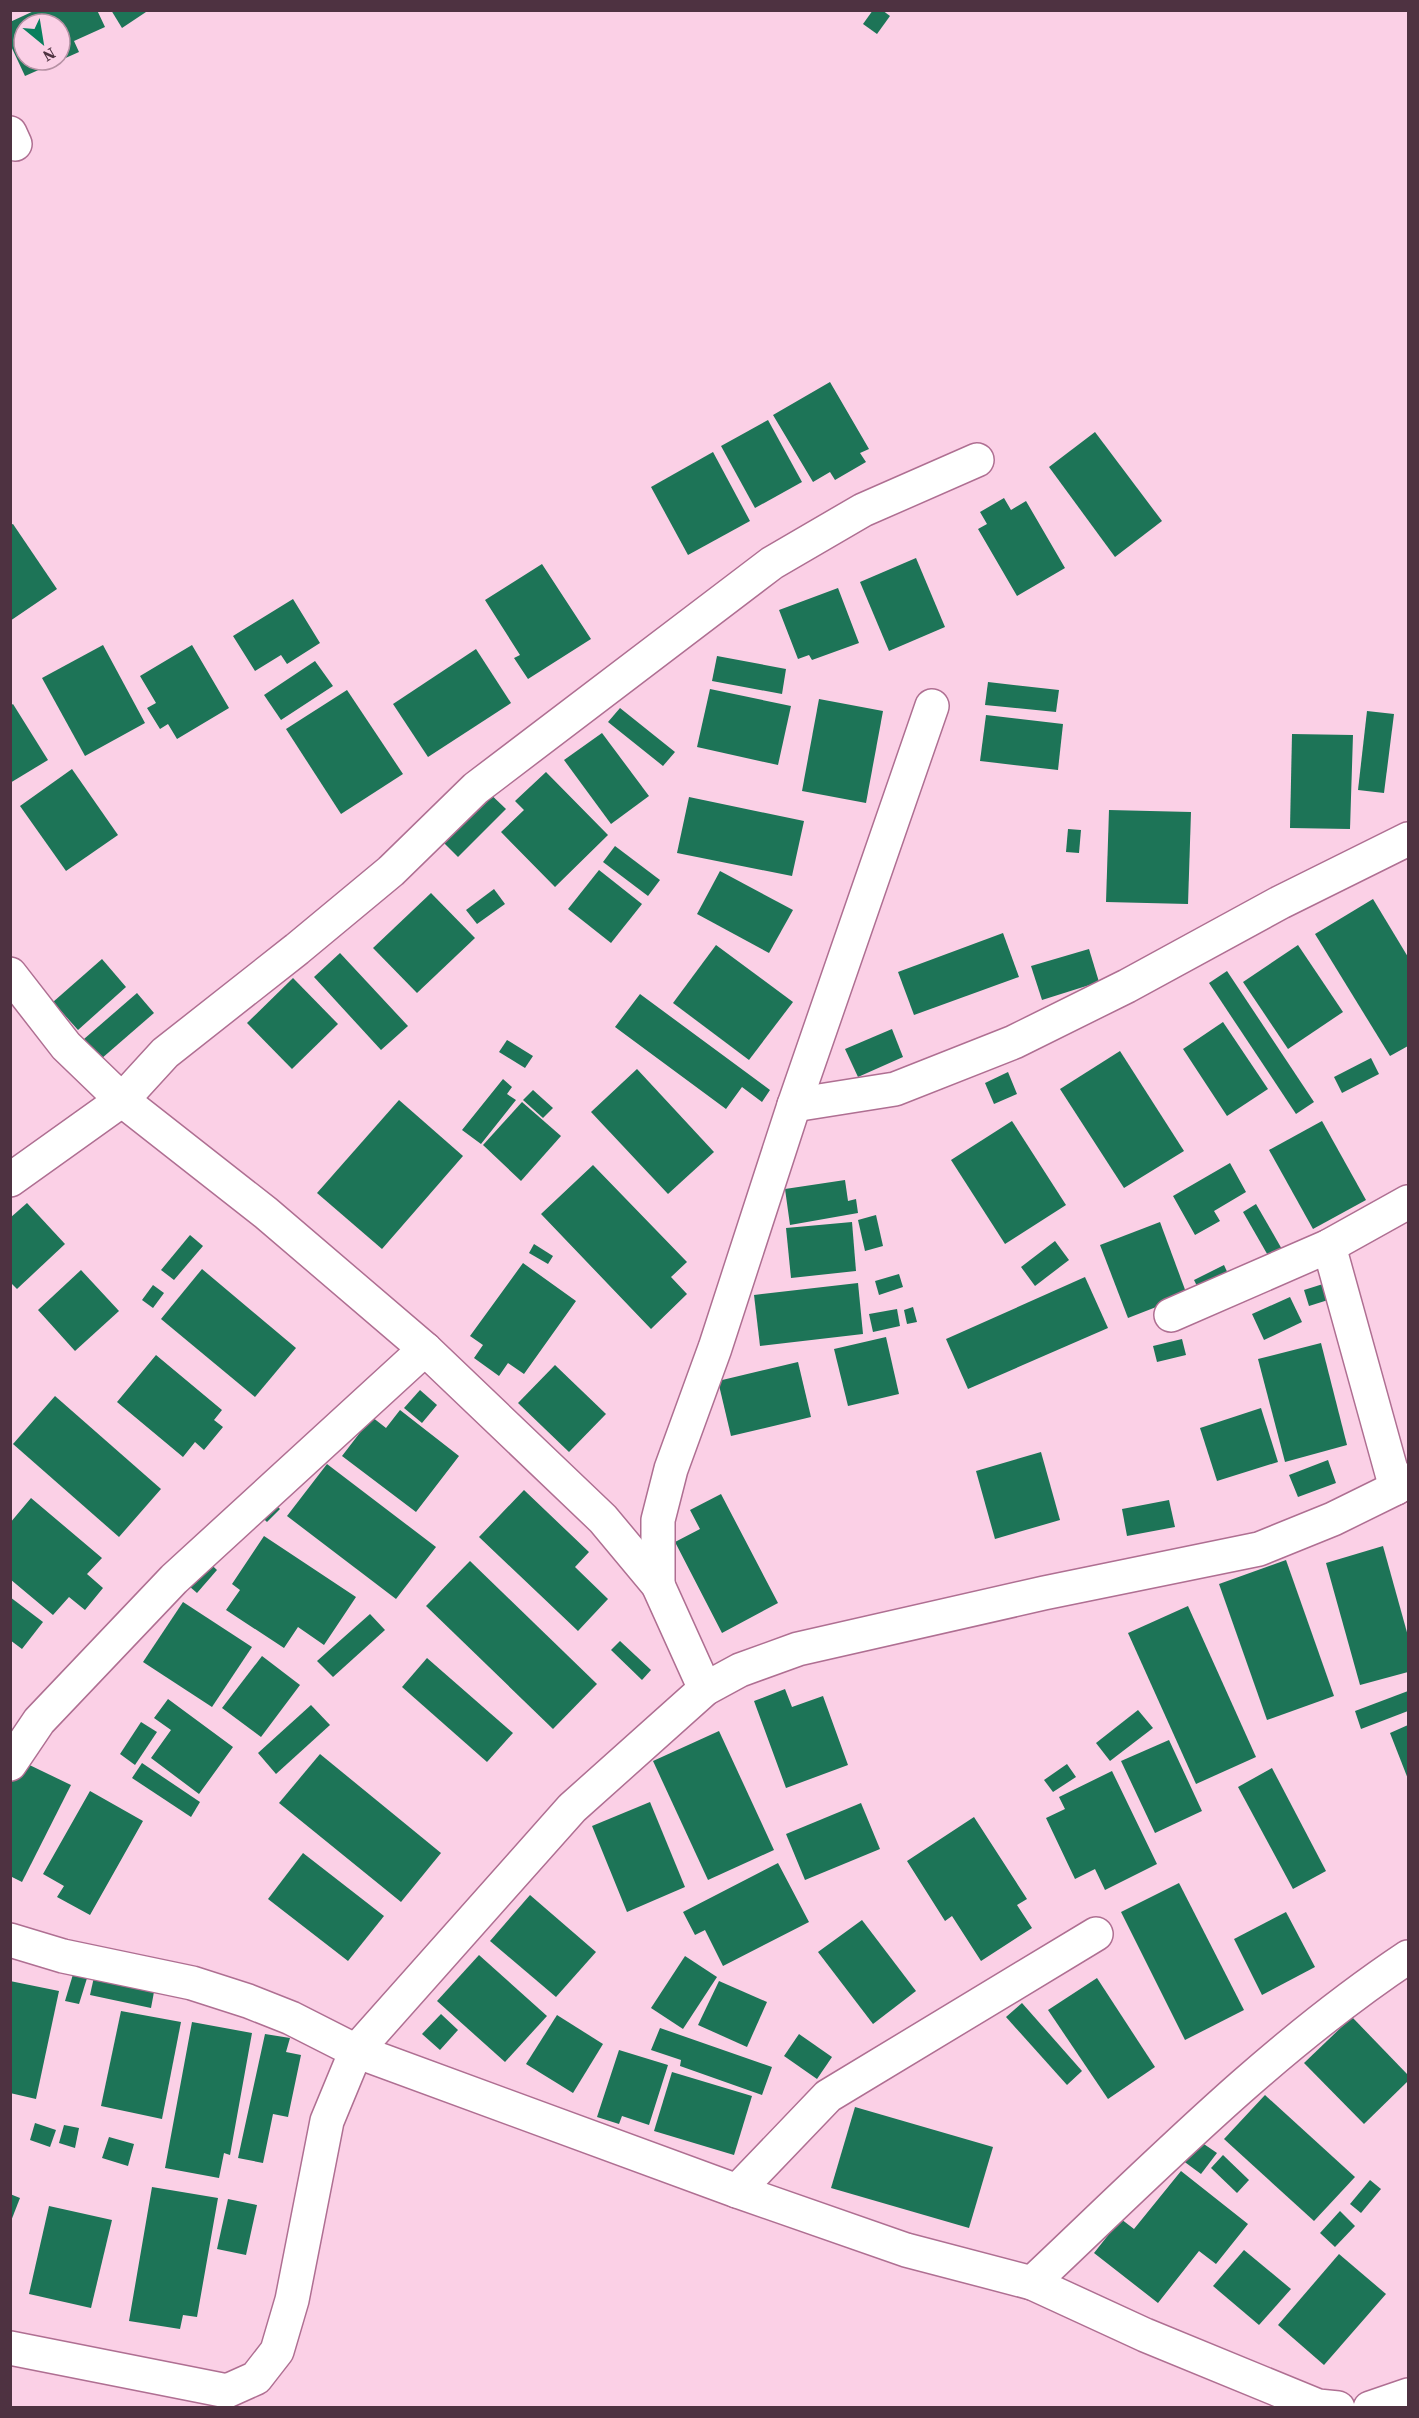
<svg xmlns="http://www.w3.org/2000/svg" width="1419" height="2418" font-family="'Source Serif 4',serif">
  <rect width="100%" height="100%" fill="#fbd0e6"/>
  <g fill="#1d7457" fill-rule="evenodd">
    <path d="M36,10H97L105,27L74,41L79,52L25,76L10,44V22ZM24,24H60V60H24Z"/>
    <polygon points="111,10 149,10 122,28"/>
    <polygon points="873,10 882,10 890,16 877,34 863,24"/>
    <polygon points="830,382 869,449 860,453 866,462 835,480 830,472 813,482 773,415"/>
    <polygon points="768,420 802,482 755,508 721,446"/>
    <polygon points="1095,432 1162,521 1115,557 1049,467"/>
    <polygon points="713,452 750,521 688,555 651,487"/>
    <polygon points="1004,498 1011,510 1026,501 1065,568 1017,596 978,529 987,524 980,512"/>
    <polygon points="13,524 57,589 10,621 10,525"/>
    <polygon points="916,558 945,627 889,651 860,582"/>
    <polygon points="542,564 591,639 528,679 514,658 520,655 485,600"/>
    <polygon points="838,588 859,643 812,660 809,655 798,659 779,610"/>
    <polygon points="293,599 320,643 287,664 281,655 255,671 233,636"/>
    <polygon points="103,645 145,723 85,756 42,678"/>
    <polygon points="192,645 229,708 177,739 168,724 160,729 147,708 156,703 140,676"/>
    <polygon points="476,649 511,703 428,757 393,704"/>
    <polygon points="717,656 786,669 782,694 712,681"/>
    <polygon points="315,661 333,686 281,720 264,695"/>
    <polygon points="988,682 1059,690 1056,712 985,705"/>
    <polygon points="710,689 791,706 778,765 697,747"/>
    <polygon points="347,690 403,774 341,814 286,729"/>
    <polygon points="819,699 883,711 866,803 802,791"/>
    <polygon points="13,704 48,760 10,783 10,706"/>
    <polygon points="620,708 675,752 663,766 608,722"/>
    <polygon points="1367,711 1394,714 1384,793 1358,790"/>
    <polygon points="986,715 1063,724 1058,770 980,761"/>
    <polygon points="602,733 649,796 611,824 564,760"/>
    <polygon points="1292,734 1353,735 1350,829 1290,828"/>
    <polygon points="72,769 118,835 66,871 20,806"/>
    <polygon points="546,772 608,835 555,887 501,832 524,810 515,801"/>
    <polygon points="484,788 506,809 458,857 437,836"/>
    <polygon points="689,797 804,821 792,876 677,853"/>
    <polygon points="1109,810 1191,812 1188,904 1106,902"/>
    <polygon points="1068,829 1081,830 1079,853 1066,852"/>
    <polygon points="615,846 660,880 648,896 603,862"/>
    <polygon points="599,870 642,904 611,943 568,909"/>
    <polygon points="720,871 793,910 769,953 697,914"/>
    <polygon points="494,889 505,904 477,924 466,910"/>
    <polygon points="431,893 475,938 417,993 373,948"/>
    <polygon points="1373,899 1408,957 1408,1046 1390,1056 1315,934"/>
    <polygon points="1003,933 1019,977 914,1015 898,972"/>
    <polygon points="716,945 793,1002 749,1060 673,1003"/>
    <polygon points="1298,945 1343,1012 1288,1049 1243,982"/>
    <polygon points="1089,949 1099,982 1042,1000 1031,966"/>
    <polygon points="340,953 408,1026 381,1050 314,977"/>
    <polygon points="102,959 126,987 78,1030 53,1002"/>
    <polygon points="1227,971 1314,1102 1296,1114 1209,983"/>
    <polygon points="293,978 338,1024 292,1069 247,1023"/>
    <polygon points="137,993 154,1013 101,1059 84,1039"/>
    <polygon points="640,994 770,1090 762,1102 742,1087 726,1109 615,1027"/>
    <polygon points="1223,1022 1268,1089 1227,1116 1183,1049"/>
    <polygon points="892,1029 903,1057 858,1077 845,1049"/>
    <polygon points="507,1040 533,1056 525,1068 499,1052"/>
    <polygon points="1120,1051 1184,1151 1124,1188 1060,1089"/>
    <polygon points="1371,1058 1379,1074 1342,1093 1334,1077"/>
    <polygon points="637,1069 714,1152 668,1194 591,1112"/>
    <polygon points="1008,1072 1017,1094 994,1104 985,1083"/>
    <polygon points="503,1079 512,1087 507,1094 516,1100 481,1144 462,1130"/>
    <polygon points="533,1090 553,1108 543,1118 523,1100"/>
    <polygon points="399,1100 463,1156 382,1249 317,1193"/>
    <polygon points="522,1102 561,1136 521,1181 483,1145"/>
    <polygon points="1012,1121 1066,1205 1005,1244 951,1160"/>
    <polygon points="1322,1121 1366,1200 1313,1229 1269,1150"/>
    <polygon points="1230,1163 1246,1192 1214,1211 1220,1221 1195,1235 1173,1196"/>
    <polygon points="593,1165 687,1262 671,1277 687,1294 651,1329 541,1214"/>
    <polygon points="845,1180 848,1201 856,1199 858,1213 790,1225 785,1189"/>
    <polygon points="27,1203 65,1244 17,1289 10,1282 10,1218"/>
    <polygon points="1256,1204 1283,1251 1270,1259 1243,1212"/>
    <polygon points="876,1215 883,1246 865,1251 858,1220"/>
    <polygon points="852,1222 856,1271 791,1278 786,1228"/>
    <polygon points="1160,1222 1187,1295 1128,1318 1100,1245"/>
    <polygon points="190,1235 203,1246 174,1280 161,1270"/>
    <polygon points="1055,1241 1069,1260 1035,1286 1021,1267"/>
    <polygon points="534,1244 553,1256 548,1264 529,1253"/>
    <polygon points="523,1263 576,1301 524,1374 508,1363 499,1376 474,1358 483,1345 470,1336"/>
    <polygon points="1224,1265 1230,1278 1200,1292 1194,1280"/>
    <polygon points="202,1269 296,1348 255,1397 161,1319"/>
    <polygon points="81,1270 119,1311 75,1351 38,1310"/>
    <polygon points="899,1274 903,1287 879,1295 875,1281"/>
    <polygon points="1085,1277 1108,1328 968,1389 946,1339"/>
    <polygon points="858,1283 863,1334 760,1346 754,1295"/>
    <polygon points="1323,1284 1328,1300 1309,1306 1304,1290"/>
    <polygon points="153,1285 164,1293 153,1308 142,1300"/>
    <polygon points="1290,1297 1302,1322 1264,1340 1252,1314"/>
    <polygon points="913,1307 917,1322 907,1324 904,1310"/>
    <polygon points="897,1309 900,1326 873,1332 869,1314"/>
    <polygon points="886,1337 899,1394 848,1406 834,1349"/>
    <polygon points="1182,1339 1186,1355 1157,1362 1153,1346"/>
    <polygon points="1321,1343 1347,1445 1285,1462 1258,1359"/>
    <polygon points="156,1355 222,1410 214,1420 223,1427 204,1450 195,1442 183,1457 117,1402"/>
    <polygon points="798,1362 811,1417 731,1436 718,1381"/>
    <polygon points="555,1365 606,1414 569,1452 518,1403"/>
    <polygon points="420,1390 437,1405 422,1423 404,1408"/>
    <polygon points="55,1396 161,1489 119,1537 13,1444"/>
    <polygon points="1261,1408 1278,1462 1217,1481 1200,1428"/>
    <polygon points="400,1410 459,1456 416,1512 342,1456 372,1417 386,1428"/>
    <polygon points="1041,1452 1060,1520 995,1539 976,1471"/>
    <polygon points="1328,1460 1336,1483 1298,1497 1289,1475"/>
    <polygon points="327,1464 436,1547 396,1599 287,1516"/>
    <polygon points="524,1490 589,1552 575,1567 608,1599 578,1631 479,1537"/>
    <polygon points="721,1494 778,1603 722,1633 675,1542 700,1529 690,1510"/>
    <polygon points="267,1496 280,1509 267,1522 254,1510"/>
    <polygon points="31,1498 102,1558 87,1574 103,1588 85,1610 69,1597 53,1615 10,1579 10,1523"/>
    <polygon points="1169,1500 1175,1527 1127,1536 1122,1509"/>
    <polygon points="264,1536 356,1597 324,1645 298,1627 284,1648 226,1610 240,1590 232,1584"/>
    <polygon points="1383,1546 1408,1636 1408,1672 1360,1685 1326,1563"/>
    <polygon points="203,1557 217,1570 197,1593 182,1580"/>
    <polygon points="1286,1560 1334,1696 1267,1720 1219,1584"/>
    <polygon points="470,1561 597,1684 553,1729 426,1606"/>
    <polygon points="10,1597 43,1622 22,1649 10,1640"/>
    <polygon points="183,1602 252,1647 212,1707 143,1662"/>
    <polygon points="1188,1606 1256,1757 1196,1784 1128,1633"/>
    <polygon points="370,1614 385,1630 333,1677 317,1661"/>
    <polygon points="620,1641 651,1670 642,1680 611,1650"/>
    <polygon points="262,1656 300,1685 261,1737 222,1708"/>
    <polygon points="427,1658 513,1733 487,1762 402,1687"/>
    <polygon points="785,1689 792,1707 823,1696 848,1765 786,1788 754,1701"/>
    <polygon points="1408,1691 1408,1711 1361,1729 1355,1711"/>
    <polygon points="168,1699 233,1747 199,1794 151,1758 171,1730 154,1718"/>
    <polygon points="311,1705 330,1725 276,1774 258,1753"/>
    <polygon points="1138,1710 1153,1728 1110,1761 1096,1743"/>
    <polygon points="141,1722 157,1732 135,1765 120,1754"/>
    <polygon points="1408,1725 1408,1779 1390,1733"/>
    <polygon points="719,1731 774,1850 708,1880 653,1761"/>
    <polygon points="1169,1740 1202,1811 1155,1833 1121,1761"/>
    <polygon points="320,1754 441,1853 401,1902 279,1803"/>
    <polygon points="17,1759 71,1785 22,1882 10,1876 10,1772"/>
    <polygon points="142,1763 200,1802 191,1817 132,1778"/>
    <polygon points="1067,1764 1076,1777 1053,1792 1044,1780"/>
    <polygon points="1272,1768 1326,1871 1293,1889 1238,1787"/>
    <polygon points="1112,1771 1157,1864 1105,1890 1095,1869 1075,1879 1046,1818 1065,1809 1059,1797"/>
    <polygon points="90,1791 143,1821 90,1915 57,1897 64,1886 43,1874"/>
    <polygon points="650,1802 685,1887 627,1912 592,1826"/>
    <polygon points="861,1803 880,1849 805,1880 786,1834"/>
    <polygon points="974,1817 1027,1899 1017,1905 1032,1928 981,1961 952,1916 945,1921 907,1861"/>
    <polygon points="303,1853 384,1916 348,1961 268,1899"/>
    <polygon points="778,1863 809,1922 723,1966 705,1930 695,1935 683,1912"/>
    <polygon points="1179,1883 1244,2010 1185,2040 1121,1912"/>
    <polygon points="530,1895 596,1952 556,1997 490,1941"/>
    <polygon points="1286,1912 1315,1967 1262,1995 1234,1939"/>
    <polygon points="862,1920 916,1991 873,2024 818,1952"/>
    <polygon points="479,1955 547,2016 505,2062 437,2001"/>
    <polygon points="685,1956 717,1977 683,2029 651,2008"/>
    <polygon points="96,1968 156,1981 151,2008 90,1995"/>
    <polygon points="74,1971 88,1975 79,2004 65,2001"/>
    <polygon points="1097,1978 1155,2067 1108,2099 1048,2010"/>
    <polygon points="10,1981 59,1991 36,2099 10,2093"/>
    <polygon points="719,1981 767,2002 747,2047 698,2025"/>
    <polygon points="1022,2003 1082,2071 1067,2085 1006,2017"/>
    <polygon points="121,2011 181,2022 162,2119 101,2106"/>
    <polygon points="441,2014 458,2030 440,2050 422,2034"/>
    <polygon points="557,2015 603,2044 573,2093 526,2064"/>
    <polygon points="1352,2017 1408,2075 1408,2081 1364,2124 1304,2063"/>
    <polygon points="192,2022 252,2033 230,2155 224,2153 219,2178 165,2168"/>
    <polygon points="660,2028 772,2067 762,2095 680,2066 681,2060 651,2050"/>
    <polygon points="265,2034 290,2038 286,2052 301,2055 288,2117 273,2114 263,2163 238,2158"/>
    <polygon points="799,2034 832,2057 817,2079 784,2056"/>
    <polygon points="619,2050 668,2065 649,2125 622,2116 619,2124 597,2117"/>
    <polygon points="672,2072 752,2096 734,2155 654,2131"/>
    <polygon points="1265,2095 1355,2177 1314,2221 1224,2139"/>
    <polygon points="855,2107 993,2147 969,2228 831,2188"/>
    <polygon points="35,2123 56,2130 50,2147 30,2140"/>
    <polygon points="64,2125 79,2128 75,2148 59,2143"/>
    <polygon points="109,2137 134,2144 128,2166 102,2158"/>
    <polygon points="1198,2140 1217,2153 1201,2174 1182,2160"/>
    <polygon points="1223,2155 1249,2180 1237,2193 1211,2168"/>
    <polygon points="1181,2171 1248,2224 1216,2264 1199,2251 1158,2303 1094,2253 1121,2219 1134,2229"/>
    <polygon points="1370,2180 1381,2189 1361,2213 1350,2204"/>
    <polygon points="152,2187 218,2198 197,2317 183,2315 180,2329 129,2321"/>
    <polygon points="10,2194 20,2198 11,2221 10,2221"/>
    <polygon points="228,2199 257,2205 246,2255 217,2249"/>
    <polygon points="49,2206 112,2220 91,2308 29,2294"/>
    <polygon points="1340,2211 1355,2226 1335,2247 1320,2233"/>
    <polygon points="1244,2250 1291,2289 1259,2325 1213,2286"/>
    <polygon points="1339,2254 1386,2294 1324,2365 1278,2325"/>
  </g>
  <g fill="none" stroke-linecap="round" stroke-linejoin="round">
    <defs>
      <g id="minor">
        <polyline points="10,133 15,144"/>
        <polyline points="10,974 66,1046 122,1100 266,1213 425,1349 603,1519 658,1585 705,1689"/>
        <polyline points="794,1105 895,1089 1014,1042 1127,986 1281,902 1408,839"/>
        <polyline points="10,1180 122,1100 165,1053 297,949 391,871 476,788 772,563 863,510 977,460"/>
        <polyline points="1329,1246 1396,1488"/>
        <polyline points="1171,1315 1329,1246 1408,1202"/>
        <polyline points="658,1585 658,1520 671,1469 715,1348 794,1105 932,706"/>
        <polyline points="10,1764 39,1721 174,1579 425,1349"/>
        <polyline points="10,1940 63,1956 192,1983 248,2001 291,2018 356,2051 737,2191 906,2250 1032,2283 1145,2335 1318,2406 1338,2408"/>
        <polyline points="737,2191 828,2096 1096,1934"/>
        <path d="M1032,2283C1153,2169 1270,2049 1408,1957"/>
        <polyline points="10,2348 227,2391 256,2378 277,2351 292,2300 327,2121 356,2051 572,1808 705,1689 740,1670 798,1649 1044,1593 1259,1549 1333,1519 1396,1488 1408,1480"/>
        <polyline points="1370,2408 1408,2395"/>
      </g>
    </defs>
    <use href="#minor" stroke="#af6f92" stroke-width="36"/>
    <use href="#minor" stroke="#fff" stroke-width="33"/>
  </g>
  <rect width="1419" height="2418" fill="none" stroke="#4e3241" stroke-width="24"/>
  <g transform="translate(42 42) rotate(150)"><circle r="28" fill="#fbd0e6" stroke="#b691a4" stroke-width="1.5"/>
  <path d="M0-4.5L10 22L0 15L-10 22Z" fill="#0a7f5e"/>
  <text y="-9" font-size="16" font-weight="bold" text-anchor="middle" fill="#4e3241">N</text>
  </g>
</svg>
